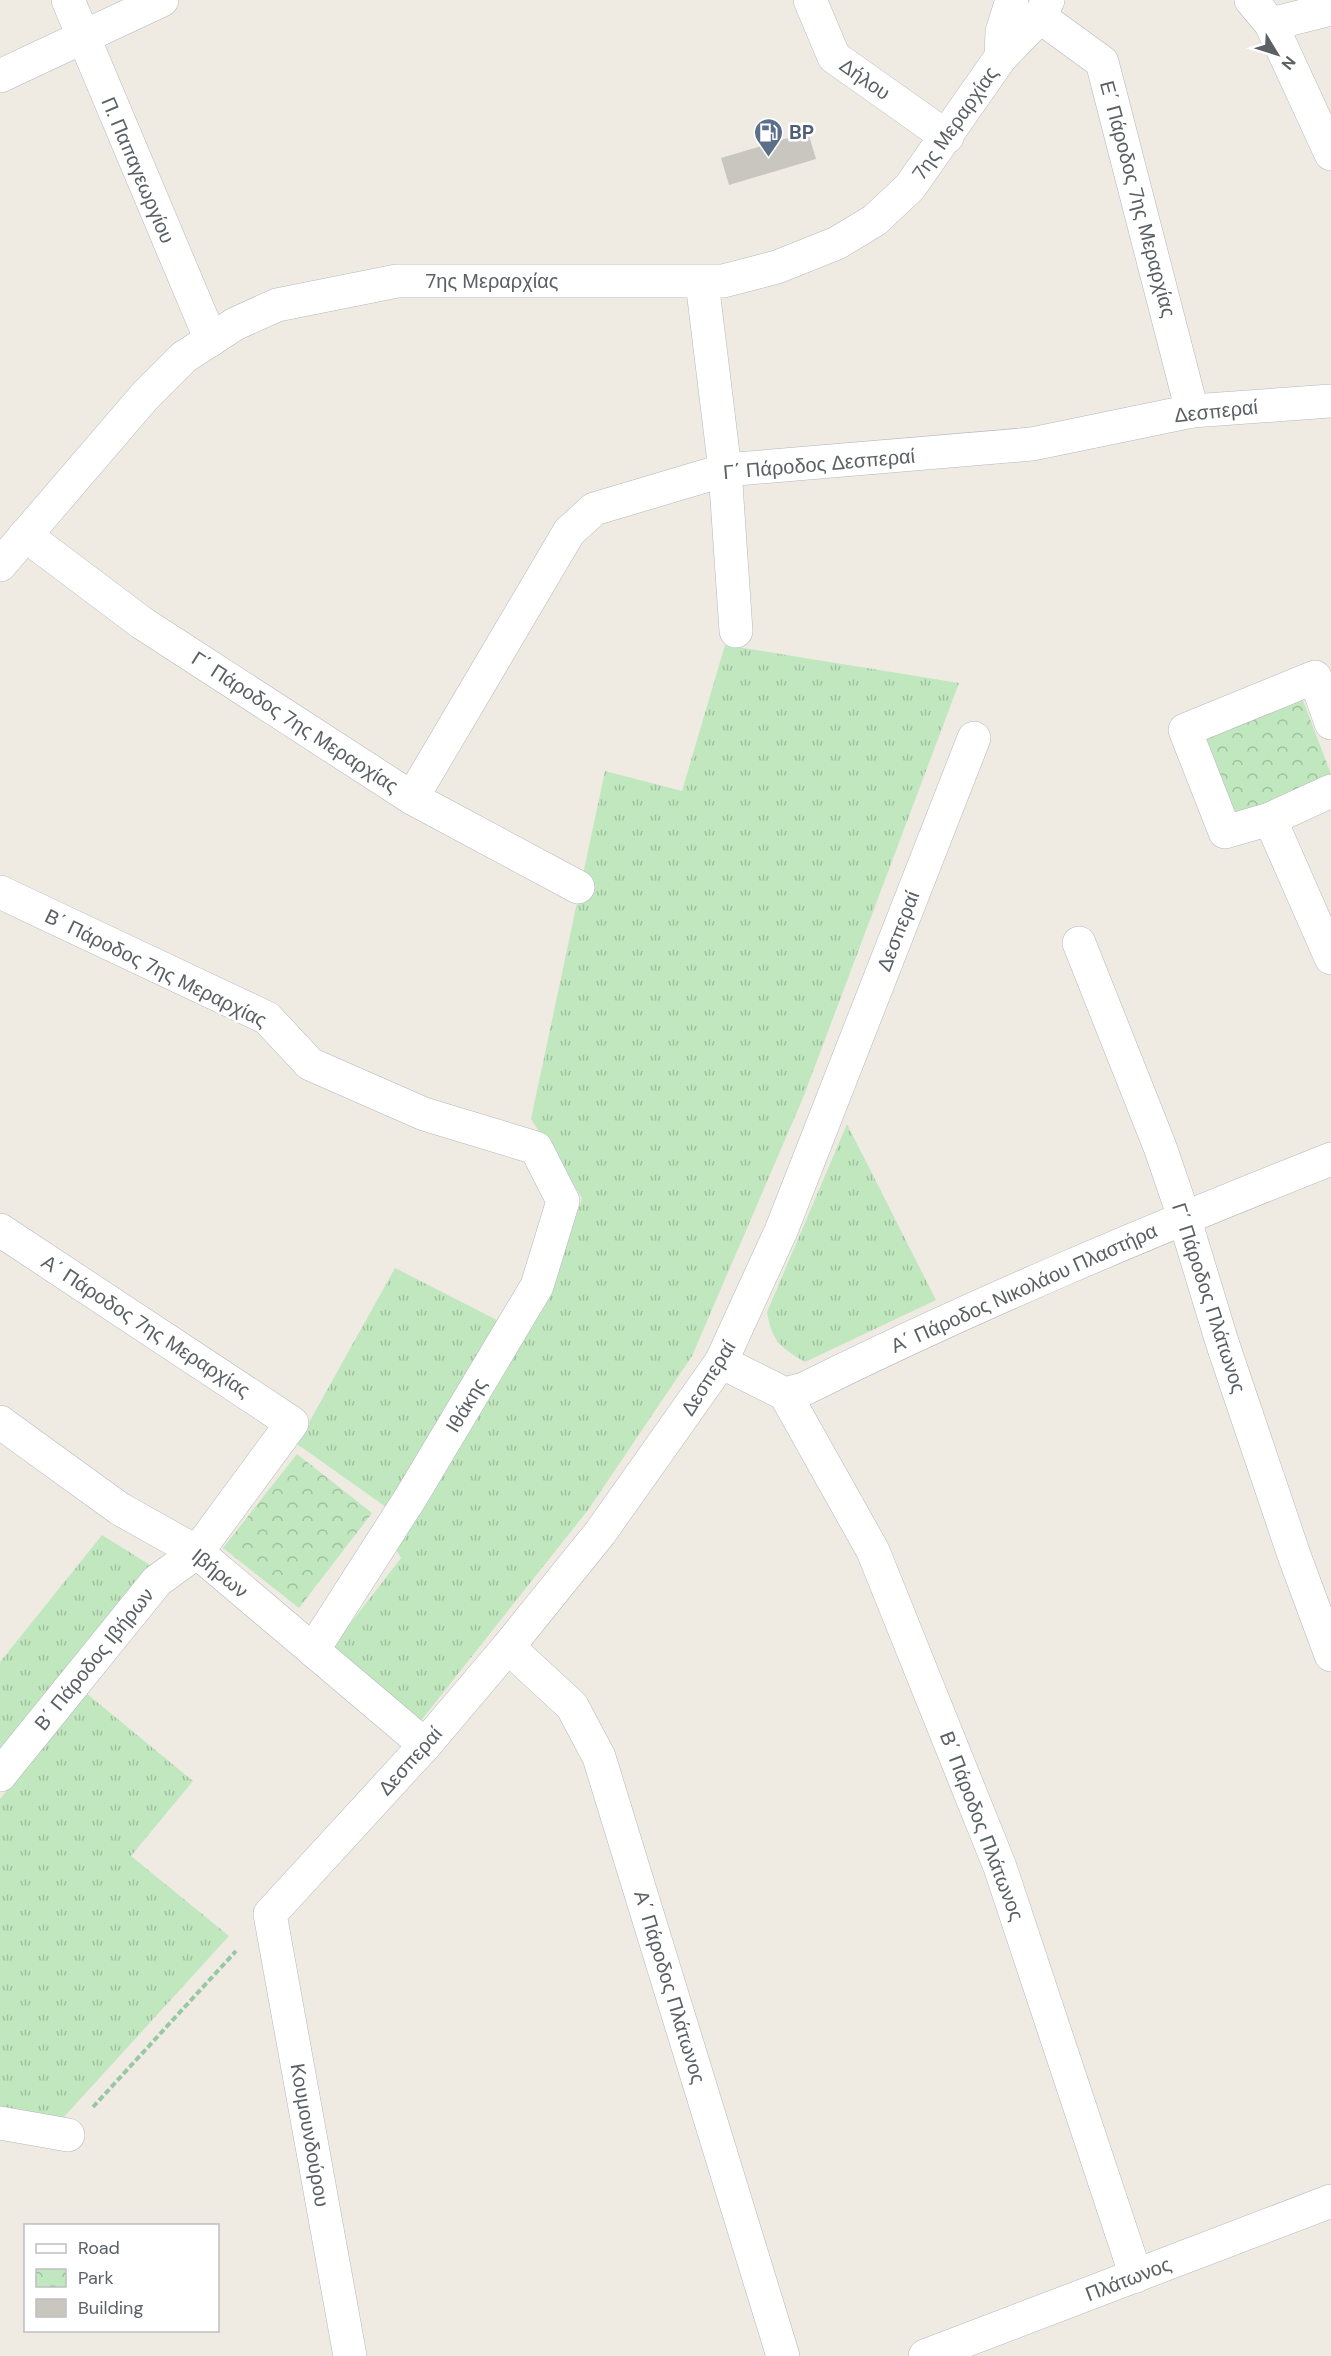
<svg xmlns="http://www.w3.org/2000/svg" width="1331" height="2356" font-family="'DM Sans',sans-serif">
  <defs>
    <pattern id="grass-tufts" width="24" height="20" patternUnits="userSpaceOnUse" patternTransform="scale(1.5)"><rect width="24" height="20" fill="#c1e7bf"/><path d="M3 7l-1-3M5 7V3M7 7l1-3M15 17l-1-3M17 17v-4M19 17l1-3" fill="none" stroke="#a0bf9f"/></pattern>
    <pattern id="park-crowns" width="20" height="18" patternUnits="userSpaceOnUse" patternTransform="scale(1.5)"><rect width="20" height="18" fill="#c1e7bf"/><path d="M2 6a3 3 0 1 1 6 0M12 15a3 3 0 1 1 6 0" fill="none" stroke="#a0bf9f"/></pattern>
  </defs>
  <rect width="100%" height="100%" fill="#efebe3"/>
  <g fill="url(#grass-tufts)">
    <polygon points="725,645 959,683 803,1098 692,1356 588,1510 419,1723 329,1651 401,1558 393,1544 407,1522 297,1444 395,1268 526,1335 549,1299 582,1198 531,1119 605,771 682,791"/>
    <path d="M847,1124L936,1300L805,1362C780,1347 772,1342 767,1312Z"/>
    <polygon points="102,1535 150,1565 0,1750 0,1662"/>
    <polygon points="86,1693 193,1781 131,1856 229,1936 63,2118 0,2108 0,1799"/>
  </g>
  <g fill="url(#park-crowns)">
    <polygon points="1302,698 1331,774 1236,817 1204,738"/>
    <polygon points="297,1454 372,1513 299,1608 223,1548"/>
  </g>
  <polygon fill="#c9c6c0" points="808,132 816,159 729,185 721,158"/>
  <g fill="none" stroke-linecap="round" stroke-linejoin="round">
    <defs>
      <g id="street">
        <polyline points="68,0 211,340"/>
        <polyline points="810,0 834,57 947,137"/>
        <polyline points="1040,17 1102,62 1192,411"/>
        <polyline points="1271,24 1331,9"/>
        <polyline points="0,76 162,0"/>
        <polyline points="702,282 725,470 736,631"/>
        <polyline points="25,535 142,623 412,798 578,887"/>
        <polyline points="1331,723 1315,677 1185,730 1225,832 1270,819 1331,791"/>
        <polyline points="412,798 569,532 594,509 725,470 1032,444 1192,411 1331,401"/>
        <polyline points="1270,819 1331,958"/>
        <polyline points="0,892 267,1018 310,1064 424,1114 536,1148 563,1201 537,1286 411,1497 313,1650"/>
        <polyline points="1079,943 1160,1147 1184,1217 1222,1342 1294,1555 1331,1655"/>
        <polyline points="0,1230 292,1423 197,1552 157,1581 0,1775"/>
        <path d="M721,1362L785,1394L804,1389C975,1304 1152,1230 1331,1159"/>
        <polyline points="785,1394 873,1551 1000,1867 1136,2276"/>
        <polyline points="0,1422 120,1509 197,1552 425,1745"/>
        <polyline points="508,1647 572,1706 599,1757 783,2356"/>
        <polyline points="0,2123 68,2135"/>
        <polyline points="350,2356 270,1914 425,1745 508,1647 600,1533 721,1362 781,1231 974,738"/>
        <polyline points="925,2356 1331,2201"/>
      </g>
      <g id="secondary">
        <polyline points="1251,0 1271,24 1331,154"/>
        <polyline points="1001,57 1002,32 1012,0"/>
        <polyline points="0,565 145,396 184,357 235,324 277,305 397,281 723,281 777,267 837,243 875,220 910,187 1001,57 1040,17 1048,0"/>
      </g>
    </defs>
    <use href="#street" stroke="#b4b7bb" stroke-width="34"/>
    <use href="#secondary" stroke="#b5b9be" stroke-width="34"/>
    <polyline stroke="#98c8a3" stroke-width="4" stroke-dasharray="6 3" stroke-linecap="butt" points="93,2107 236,1951"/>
    <use href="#street" stroke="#fff" stroke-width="33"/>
    <use href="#secondary" stroke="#fff" stroke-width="33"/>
  </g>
  <defs>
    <symbol id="fuel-pin" viewBox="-11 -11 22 30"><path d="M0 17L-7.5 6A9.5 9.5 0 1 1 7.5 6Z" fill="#5c6f8a" stroke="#fff"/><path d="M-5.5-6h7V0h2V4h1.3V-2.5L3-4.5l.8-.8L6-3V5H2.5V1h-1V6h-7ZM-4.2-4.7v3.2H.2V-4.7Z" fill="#fff"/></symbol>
  </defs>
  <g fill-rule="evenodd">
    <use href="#fuel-pin" x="752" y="116" width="33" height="45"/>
  </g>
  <g text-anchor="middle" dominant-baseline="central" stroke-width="5" stroke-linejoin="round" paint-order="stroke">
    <g font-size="20" fill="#5b6064" stroke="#fff">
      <text transform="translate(865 79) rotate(35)">Δήλου</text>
      <text transform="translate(955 123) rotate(-55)">7ης Μεραρχίας</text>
      <text transform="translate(138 170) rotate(67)">Π. Παπαγεωργίου</text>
      <text transform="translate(1138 199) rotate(75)">Ε΄ Πάροδος 7ης Μεραρχίας</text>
      <text x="492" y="281">7ης Μεραρχίας</text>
      <text transform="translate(1216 411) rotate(-6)">Δεσπεραί</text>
      <text transform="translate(819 464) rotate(-5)">Γ΄ Πάροδος Δεσπεραί</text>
      <text transform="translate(295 722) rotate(33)">Γ΄ Πάροδος 7ης Μεραρχίας</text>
      <text transform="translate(898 931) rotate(-69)">Δεσπεραί</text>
      <text transform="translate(156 968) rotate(26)">Β΄ Πάροδος 7ης Μεραρχίας</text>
      <text transform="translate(1024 1288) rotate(-24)">Α΄ Πάροδος Νικολάου Πλαστήρα</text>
      <text transform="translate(1209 1298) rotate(72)">Γ΄ Πάροδος Πλάτωνος</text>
      <text transform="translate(146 1326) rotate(33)">Α΄ Πάροδος 7ης Μεραρχίας</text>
      <text transform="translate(708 1378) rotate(-58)">Δεσπεραί</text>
      <text transform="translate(466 1405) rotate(-59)">Ιθάκης</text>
      <text transform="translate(220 1573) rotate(39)">Ιβήρων</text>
      <text transform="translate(94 1659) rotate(-51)">Β΄ Πάροδος Ιβήρων</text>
      <text transform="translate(410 1761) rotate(-48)">Δεσπεραί</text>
      <text transform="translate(982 1826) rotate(69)">Β΄ Πάροδος Πλάτωνος</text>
      <text transform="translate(670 1987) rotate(73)">Α΄ Πάροδος Πλάτωνος</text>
      <text transform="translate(310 2135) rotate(80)">Κουμουνδούρου</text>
      <text transform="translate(1128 2279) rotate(-21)">Πλάτωνος</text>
    </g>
    <g font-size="20" font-weight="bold" fill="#4e5e75" stroke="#fff" text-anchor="start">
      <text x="789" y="132">BP</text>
    </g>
  </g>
  <rect x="24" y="2224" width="195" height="108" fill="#ffffff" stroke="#bdbfc1" stroke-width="1.5"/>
  <rect x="36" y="2244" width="30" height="9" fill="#ffffff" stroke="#bdbfc1" stroke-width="1.5"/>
  <text x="78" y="2254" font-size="18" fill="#5b6064">Road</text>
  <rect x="36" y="2269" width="30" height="18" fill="url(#park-crowns)" stroke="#bdbfc1" stroke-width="1.5"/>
  <text x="78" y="2284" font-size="18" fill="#5b6064">Park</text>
  <rect x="36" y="2299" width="30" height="18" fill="#c9c6c0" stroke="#bdbfc1" stroke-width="1.5"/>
  <text x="78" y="2314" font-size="18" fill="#5b6064">Building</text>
  <g transform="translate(1277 54) rotate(128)" stroke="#ffffff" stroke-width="4.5" paint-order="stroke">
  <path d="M0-4.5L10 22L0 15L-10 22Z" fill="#5b6064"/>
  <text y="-9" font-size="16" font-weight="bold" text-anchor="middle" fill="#5b6064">N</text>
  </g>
</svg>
